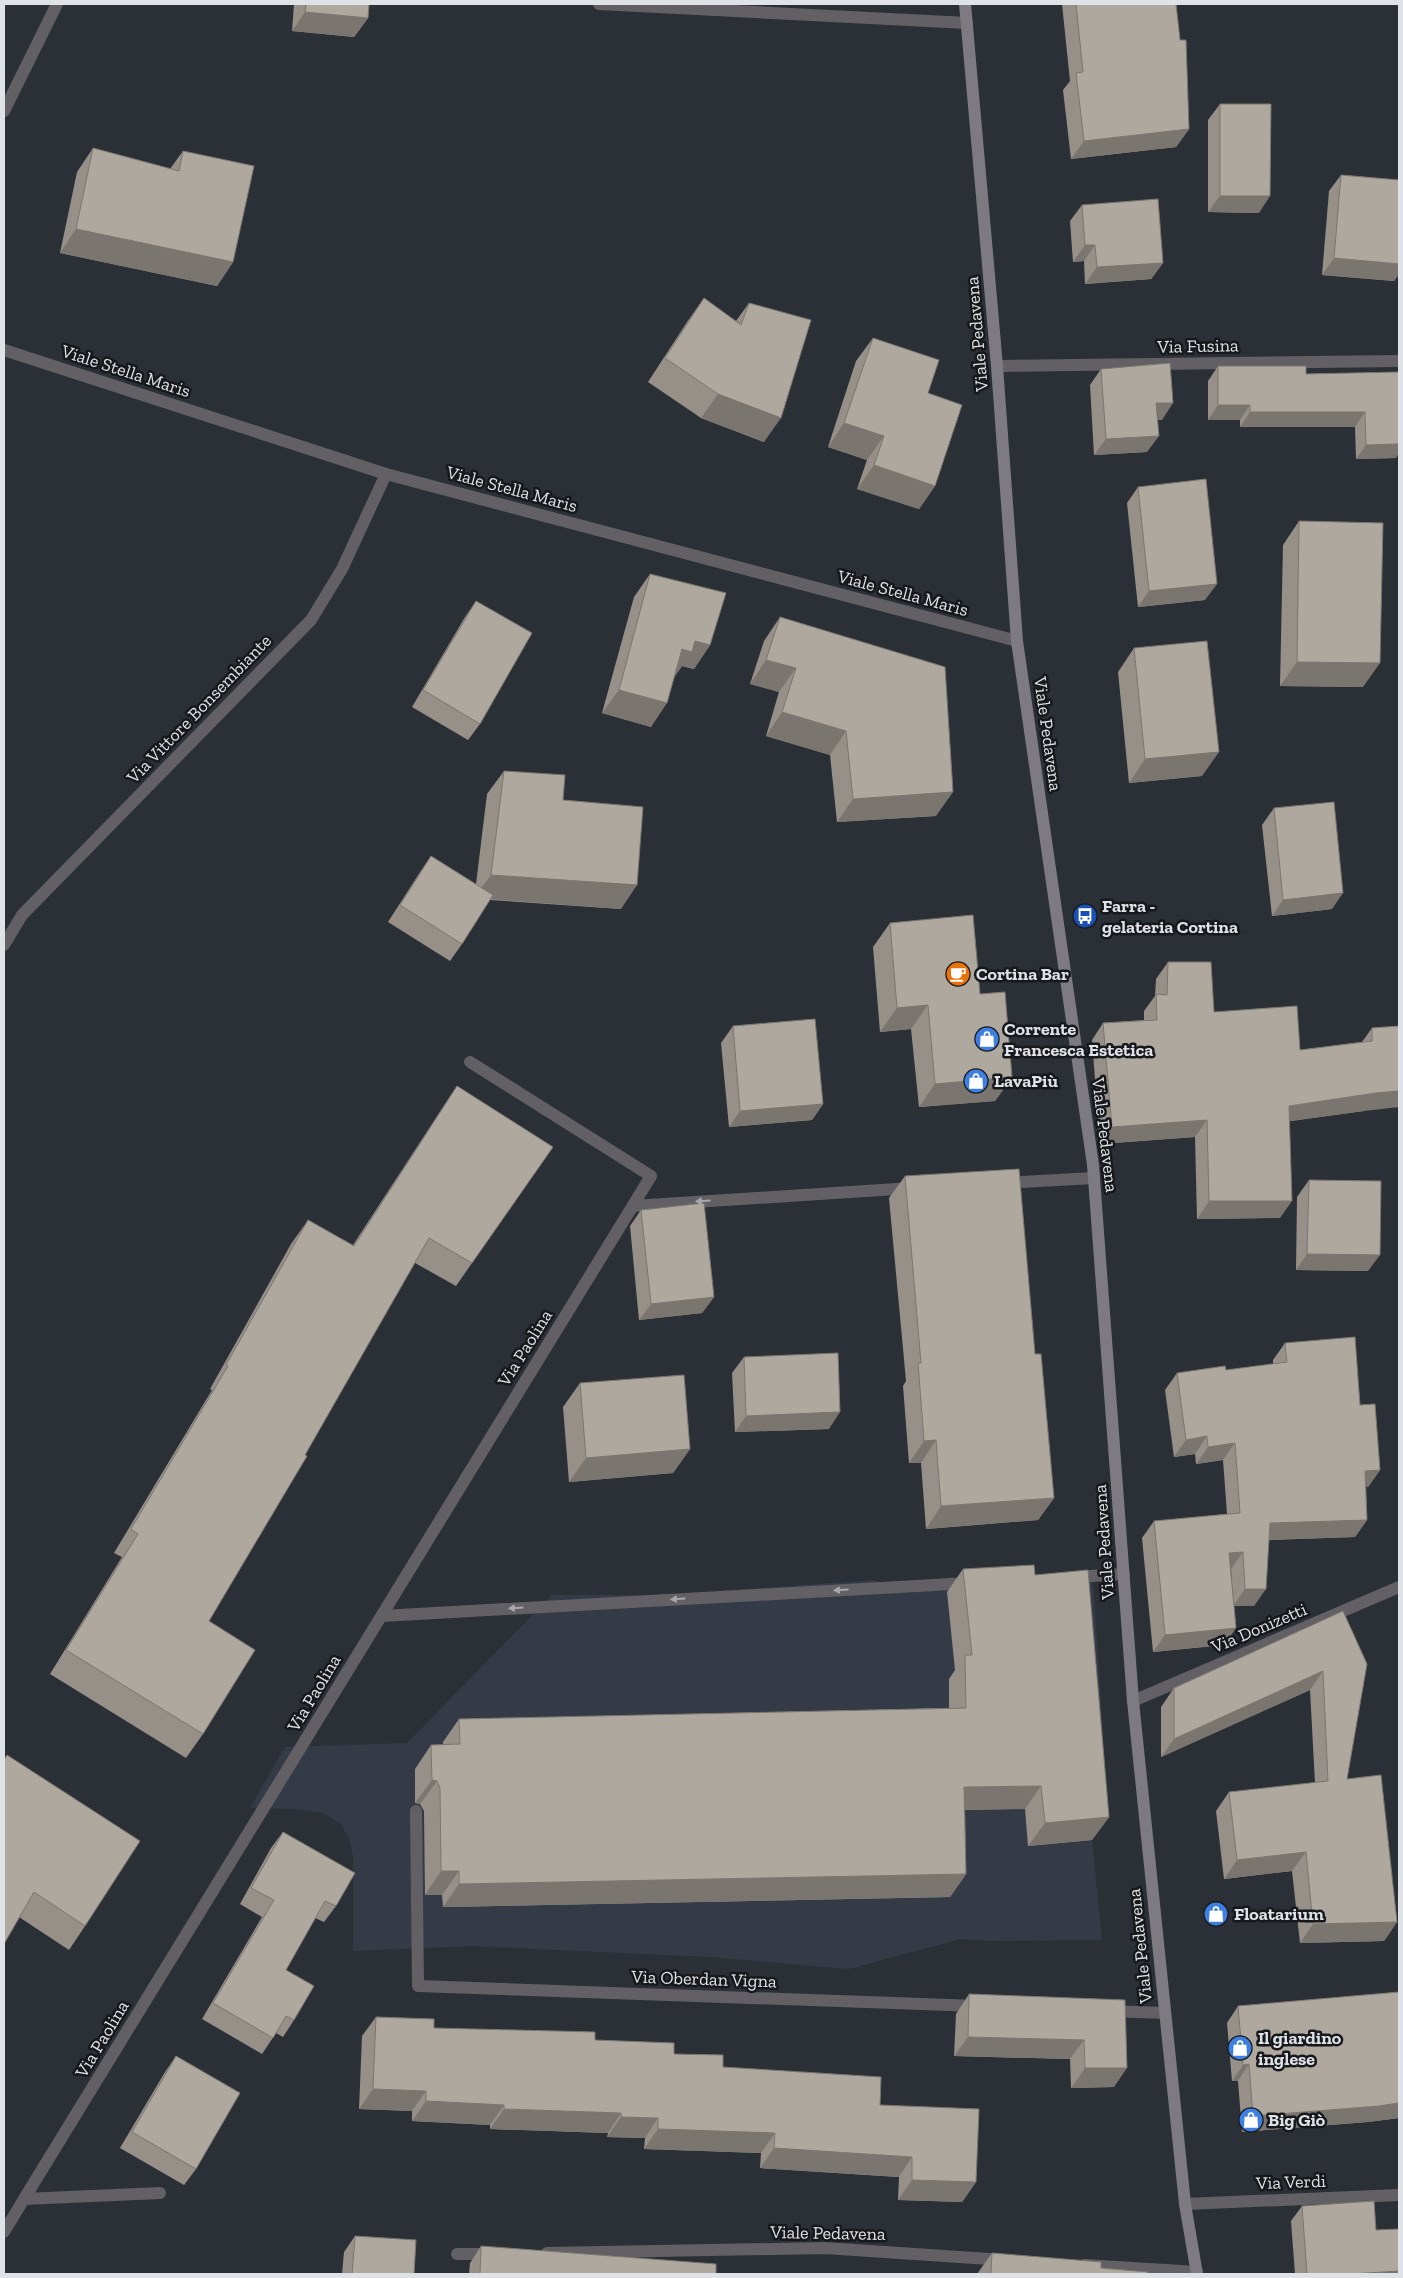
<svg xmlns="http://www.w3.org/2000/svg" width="1403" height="2278" font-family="'Zilla Slab',serif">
  <rect width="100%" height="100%" fill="#2b3037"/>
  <polygon fill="#343b47" points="1093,1579 1108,1812 1092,1840 1102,1940 987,1941 961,1939 849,1969 709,1957 471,1946 353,1951 353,1856 349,1839 341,1824 323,1813 297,1809 250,1808 285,1747 407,1743 552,1595 667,1595 873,1580 889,1587 947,1591"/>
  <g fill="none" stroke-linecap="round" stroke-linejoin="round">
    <g stroke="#626064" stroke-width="12">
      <polyline points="599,4 967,23"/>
      <polyline points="4,111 57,4"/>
    </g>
    <g stroke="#626064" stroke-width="12">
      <polyline points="4,350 386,474 1017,641"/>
      <polyline points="997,366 1399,361"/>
      <polyline points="4,945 22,915 311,620 342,569 386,474"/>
      <polyline points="1004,1183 1094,1178"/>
      <polyline points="633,1206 912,1188"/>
      <polyline points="1074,1577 1124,1574"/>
      <polyline points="382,1616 969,1583"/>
      <polyline points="1133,1701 1399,1587"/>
      <polyline points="416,1811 418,1986 977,2006"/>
      <polyline points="1110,2011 1165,2013"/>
      <polyline points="24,2199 651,1176 470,1062"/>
      <polyline points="1185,2204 1399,2195"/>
      <polyline points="4,2232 24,2199 160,2193"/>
      <polyline points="547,2253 825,2248 1004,2260"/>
      <polyline points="457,2254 492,2254"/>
      <polyline points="1084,2265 1197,2272"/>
    </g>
    <polyline stroke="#7d7b81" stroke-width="12" points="965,4 997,366 1017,641 1093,1165 1133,1701 1185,2204 1197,2274"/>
  </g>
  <g fill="#969089" fill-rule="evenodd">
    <polygon points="294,4 369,4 368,18 354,37 292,31"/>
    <polygon points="1062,4 1176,4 1189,129 1176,147 1071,159 1063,90 1070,81"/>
    <polygon points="1220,104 1259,213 1208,212 1208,120"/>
    <polygon points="93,148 170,169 183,151 233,262 217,286 60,253 77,172"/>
    <polygon points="1341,175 1399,180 1399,274 1394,281 1322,275 1329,191"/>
    <polygon points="1082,205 1163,263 1151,279 1085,284 1084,261 1073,262 1070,221"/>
    <polygon points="704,298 736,321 749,303 764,442 701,418 648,382 687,322"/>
    <polygon points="873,338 928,393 935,486 919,509 857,489 867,460 828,447 856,361"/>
    <polygon points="1218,366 1306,374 1399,372 1396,458 1356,459 1355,427 1240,427 1240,420 1208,420 1208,381"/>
    <polygon points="1101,369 1162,420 1158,420 1147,452 1094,455 1090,385"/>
    <polygon points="1138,487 1205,600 1138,607 1127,503"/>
    <polygon points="1299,521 1363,687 1280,686 1283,545"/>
    <polygon points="650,574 710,645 694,669 682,666 675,676 651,727 602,713 634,597"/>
    <polygon points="476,601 480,724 468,740 412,707 465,617"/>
    <polygon points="780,617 936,816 837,822 830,755 766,736 779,692 750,684 764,641"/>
    <polygon points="1134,648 1202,776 1129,783 1118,672"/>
    <polygon points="504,771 563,800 621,909 490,900 462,944 450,961 388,922 420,872 431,856 476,884 487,794"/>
    <polygon points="1274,808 1332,909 1272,916 1262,825"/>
    <polygon points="890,923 980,994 1012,1077 995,1101 919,1107 911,1029 880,1032 873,947"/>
    <polygon points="1168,962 1214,1012 1300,1050 1362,1042 1372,1028 1399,1026 1364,1111 1290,1121 1280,1218 1197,1219 1195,1137 1100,1144 1092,1040 1103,1023 1144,1020 1144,1011 1155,996 1156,979"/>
    <polygon points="733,1026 823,1104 812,1120 729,1127 721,1043"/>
    <polygon points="457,1086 553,1147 456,1286 415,1263 209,1621 203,1734 186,1758 50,1674 122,1557 114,1553 212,1390 210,1389 291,1244 308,1220 353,1245 441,1110"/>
    <polygon points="905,1176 1035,1354 1054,1498 1038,1520 926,1529 921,1463 909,1463 903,1386 906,1381 889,1198"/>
    <polygon points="1309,1180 1368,1271 1296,1270 1297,1197"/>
    <polygon points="641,1210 714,1297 702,1313 639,1320 630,1226"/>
    <path d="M1285,1343L1360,1405L1380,1470L1368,1487H1366L1367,1520L1355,1537L1269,1540L1254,1606H1234L1236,1628L1224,1645L1153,1652L1142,1538L1154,1521L1227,1514L1223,1460L1196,1464L1195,1454L1174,1457L1165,1390L1177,1373L1226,1370L1273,1364V1360ZM1230,1569H1231L1233,1602Z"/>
    <polygon points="744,1357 829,1429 735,1432 732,1373"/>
    <polygon points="580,1383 690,1449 673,1473 569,1482 563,1407"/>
    <polygon points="963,1569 1035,1575 1109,1817 1092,1840 1028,1846 1025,1809 965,1810 966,1874 950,1897 443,1907 442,1895 425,1895 424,1811 420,1804 415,1803 415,1769 431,1745 443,1745 443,1742 459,1719 949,1708 949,1679 955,1670 947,1592"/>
    <polygon points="1343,1611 1347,1779 1397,1922 1384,1941 1300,1943 1292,1871 1224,1879 1216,1811 1229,1792 1315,1783 1310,1690 1161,1757 1161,1707 1174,1688"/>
    <polygon points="4,1759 85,1926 69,1950 19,1917"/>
    <polygon points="283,1832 336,1906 324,1922 315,1918 286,1970 294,2020 283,2037 276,2033 262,2054 202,2019 262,1917 240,1904 271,1848"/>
    <polygon points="1399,1992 1399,2118 1368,2122 1242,2132 1238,2081 1232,2081 1227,2023 1238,2006"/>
    <polygon points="969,1994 1125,2000 1114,2087 1071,2088 1070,2059 954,2056 956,2014"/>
    <polygon points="376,2017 434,2028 595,2040 674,2054 723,2067 880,2105 976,2182 962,2202 898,2200 899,2177 760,2168 761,2153 644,2149 645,2138 607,2137 608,2133 490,2129 490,2125 412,2121 412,2111 359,2109 362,2036"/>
    <polygon points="176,2056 196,2169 184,2185 120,2148 165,2072"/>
    <polygon points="1302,2206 1376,2230 1399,2274 1295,2274 1291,2221"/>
    <polygon points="355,2236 414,2274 342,2274 344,2252"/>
    <polygon points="481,2246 716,2274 469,2274 470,2263"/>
    <polygon points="992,2253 1101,2268 1147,2274 977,2274"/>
  </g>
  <g fill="#7a766f">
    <polygon points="305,12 368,18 354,37 292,31"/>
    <polygon points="1189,129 1176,147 1071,159 1084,141"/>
    <polygon points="1220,196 1270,196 1259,213 1208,212"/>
    <polygon points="76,229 233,262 217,286 60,253"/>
    <polygon points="1085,245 1095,245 1084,261 1073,262"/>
    <polygon points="1334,258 1399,264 1399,274 1394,281 1322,275"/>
    <polygon points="1163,263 1151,279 1085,284 1097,267"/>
    <polygon points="718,394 781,418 764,442 701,418"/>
    <polygon points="1156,403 1173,403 1162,420 1145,420"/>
    <polygon points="1218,405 1250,405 1240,420 1208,420"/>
    <polygon points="1250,412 1365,412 1355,427 1240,427"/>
    <polygon points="844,423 884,436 867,460 828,447"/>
    <polygon points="1159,436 1147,452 1094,455 1106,439"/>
    <polygon points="1399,444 1399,453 1396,458 1356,459 1366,445"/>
    <polygon points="874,465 935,486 919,509 857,489"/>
    <polygon points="1217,584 1205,600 1138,607 1149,591"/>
    <polygon points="695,641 710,645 694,669 682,666 675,676 666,673 682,649"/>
    <polygon points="766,660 796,668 779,692 750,684"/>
    <polygon points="1297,662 1380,663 1363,687 1280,686"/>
    <polygon points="619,690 667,703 651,727 602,713"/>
    <polygon points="782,712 846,731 830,755 766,736"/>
    <polygon points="1219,752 1202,776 1129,783 1145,759"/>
    <polygon points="953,792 936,816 837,822 853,799"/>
    <polygon points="491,875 637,885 621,909 474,898"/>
    <polygon points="1343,893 1332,909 1272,916 1283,900"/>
    <polygon points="928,1005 911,1029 880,1032 897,1008"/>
    <polygon points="1012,1077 995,1101 919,1107 935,1084"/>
    <polygon points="1399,1091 1399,1107 1364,1111 1277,1123 1289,1106 1376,1093"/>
    <polygon points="823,1104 812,1120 729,1127 740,1111"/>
    <polygon points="1207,1120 1195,1137 1100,1144 1112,1127"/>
    <polygon points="1209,1201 1292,1201 1280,1218 1197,1219"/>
    <polygon points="1307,1254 1380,1255 1368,1271 1296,1270"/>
    <polygon points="714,1297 702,1313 639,1320 651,1304"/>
    <polygon points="840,1412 829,1429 735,1432 746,1416"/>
    <polygon points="1207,1436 1195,1454 1174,1457 1186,1440"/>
    <polygon points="936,1440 921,1463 909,1463 924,1441"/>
    <polygon points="1235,1443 1223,1460 1196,1464 1208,1447"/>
    <polygon points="690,1449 673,1473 569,1482 586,1458"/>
    <polygon points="1380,1470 1368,1487 1353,1488 1365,1471"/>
    <polygon points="1054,1498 1038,1520 926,1529 941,1506"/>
    <polygon points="1367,1520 1355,1537 1258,1540 1270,1523"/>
    <polygon points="1243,1552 1231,1569 1217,1570 1229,1553"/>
    <polygon points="1245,1589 1266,1589 1254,1606 1233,1606"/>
    <polygon points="1236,1628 1224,1645 1153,1652 1165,1635"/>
    <polygon points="1323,1671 1310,1690 1161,1757 1174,1739"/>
    <polygon points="432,1780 437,1781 420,1804 415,1803"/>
    <polygon points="1041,1786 1025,1809 948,1810 964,1787"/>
    <polygon points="1109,1817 1092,1840 1028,1846 1045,1823"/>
    <polygon points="1306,1852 1292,1871 1224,1879 1237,1860"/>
    <polygon points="441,1871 459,1871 442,1895 425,1895"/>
    <polygon points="966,1874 950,1897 443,1907 459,1884"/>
    <polygon points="1397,1922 1384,1941 1300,1943 1313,1924"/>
    <polygon points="968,2037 1084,2040 1070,2059 954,2056"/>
    <polygon points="1249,2064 1238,2081 1232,2081 1243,2065"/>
    <polygon points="1085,2068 1127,2068 1114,2087 1071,2088"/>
    <polygon points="373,2089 426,2091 412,2111 359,2109"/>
    <polygon points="426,2101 504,2105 490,2125 412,2121"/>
    <polygon points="1399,2103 1399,2118 1368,2122 1242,2132 1253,2116"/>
    <polygon points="504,2109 621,2113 608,2133 490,2129"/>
    <polygon points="621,2117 658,2118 645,2138 607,2137"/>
    <polygon points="658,2129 775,2133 761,2153 644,2149"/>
    <polygon points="774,2148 912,2157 899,2177 760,2168"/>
    <polygon points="912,2180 976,2182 962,2202 898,2200"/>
    <polygon points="1399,2271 1399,2274 1351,2274"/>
  </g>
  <g fill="#aea89f" stroke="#7a766f">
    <polygon points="306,4 369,4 368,18 305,12"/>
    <polygon points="1076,4 1176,4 1180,40 1186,40 1189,129 1084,141 1076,73 1083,72"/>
    <polygon points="1220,104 1271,104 1270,196 1220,196"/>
    <polygon points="93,148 179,171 183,151 254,166 233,262 76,229"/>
    <polygon points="1341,175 1399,180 1399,264 1334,258"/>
    <polygon points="1158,199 1163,263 1097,267 1095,245 1085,245 1082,205"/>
    <polygon points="704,298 741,325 749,303 811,320 781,418 718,394 665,358"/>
    <polygon points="873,338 939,360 928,393 962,405 935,486 874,465 884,436 844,423"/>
    <polygon points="1170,363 1173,403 1156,403 1159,436 1106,439 1101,369"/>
    <polygon points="1218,366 1306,366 1306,374 1399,372 1399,444 1366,445 1365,412 1250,412 1250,405 1218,405"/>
    <polygon points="1206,479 1217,584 1149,591 1138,487"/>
    <polygon points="1299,521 1383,523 1380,663 1297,662"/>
    <polygon points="650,574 726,593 710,645 695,641 692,652 682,649 667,703 619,690"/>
    <polygon points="476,601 532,633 480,724 423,690"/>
    <polygon points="780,617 945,667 953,792 853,799 846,731 782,712 796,668 766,660"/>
    <polygon points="1207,641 1219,752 1145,759 1134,648"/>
    <polygon points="504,771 565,775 563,800 643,807 637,885 491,875"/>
    <polygon points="1334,802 1343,893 1283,900 1274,808"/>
    <polygon points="431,856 493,895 462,944 400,905"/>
    <polygon points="973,915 980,994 1005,992 1012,1077 935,1084 928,1005 897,1008 890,923"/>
    <polygon points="1168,962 1211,962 1214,1012 1297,1006 1300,1050 1372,1041 1372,1028 1399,1026 1399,1091 1376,1093 1289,1106 1292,1201 1209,1201 1207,1120 1112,1127 1103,1023 1157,1020 1156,994 1167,995"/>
    <polygon points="815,1019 823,1104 740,1111 733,1026"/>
    <polygon points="457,1086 553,1147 472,1263 429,1238 305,1455 307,1456 209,1621 255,1650 203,1734 66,1650 138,1534 131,1529 228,1366 226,1365 308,1220 354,1246"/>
    <polygon points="1019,1169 1035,1354 1041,1354 1054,1498 941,1506 936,1440 924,1441 918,1363 921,1363 905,1176"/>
    <polygon points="1309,1180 1381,1181 1380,1255 1307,1254"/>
    <polygon points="704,1203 714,1297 651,1304 641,1210"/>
    <polygon points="1355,1337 1360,1405 1375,1404 1380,1470 1365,1471 1367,1520 1270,1523 1266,1589 1245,1589 1243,1552 1229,1553 1236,1628 1165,1635 1154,1521 1240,1513 1235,1443 1208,1447 1207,1436 1186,1440 1177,1373 1225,1366 1226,1370 1287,1362 1285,1343"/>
    <polygon points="838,1353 840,1412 746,1416 744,1357"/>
    <polygon points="684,1375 690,1449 586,1458 580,1383"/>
    <polygon points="1034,1565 1035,1575 1088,1570 1109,1817 1045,1823 1041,1786 964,1787 966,1874 459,1884 459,1871 441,1871 440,1788 437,1781 432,1780 431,1745 460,1744 459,1719 966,1708 965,1655 972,1655 963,1569"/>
    <polygon points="1343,1611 1367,1664 1347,1779 1381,1775 1397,1922 1313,1924 1306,1852 1237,1860 1229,1792 1328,1781 1323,1671 1174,1739 1174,1688"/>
    <polygon points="7,1755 140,1841 85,1926 34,1892 4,1944 4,1760"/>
    <polygon points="283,1832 355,1873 336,1906 325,1901 286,1970 314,1986 294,2020 286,2016 273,2038 213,2003 274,1900 251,1888"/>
    <polygon points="1399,1992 1399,2103 1379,2106 1253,2116 1249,2064 1243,2065 1238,2006"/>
    <polygon points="969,1994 1125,2000 1127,2068 1085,2068 1084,2040 968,2037"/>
    <polygon points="376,2017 434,2019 434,2028 595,2032 595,2040 674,2043 674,2054 723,2055 723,2067 881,2077 880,2105 979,2109 976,2182 912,2180 912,2157 774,2148 775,2133 658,2129 658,2118 621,2117 621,2113 504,2109 504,2105 426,2101 426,2091 373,2089"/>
    <polygon points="176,2056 240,2093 196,2169 132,2132"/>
    <polygon points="1374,2201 1376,2230 1399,2229 1399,2271 1351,2274 1307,2274 1302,2206"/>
    <polygon points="355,2236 416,2240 414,2274 352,2274"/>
    <polygon points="481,2246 716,2264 716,2274 480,2274"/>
    <polygon points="992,2253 1101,2262 1101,2268 1148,2272 1147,2274 991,2274"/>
  </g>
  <defs><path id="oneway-solid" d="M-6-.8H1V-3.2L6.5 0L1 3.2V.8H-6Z" transform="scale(1.25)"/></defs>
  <g fill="#a7a8ac">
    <use href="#oneway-solid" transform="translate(703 1201) rotate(176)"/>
    <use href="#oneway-solid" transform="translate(841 1590) rotate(177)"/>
    <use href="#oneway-solid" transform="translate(678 1599) rotate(177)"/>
    <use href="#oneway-solid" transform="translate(516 1608) rotate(177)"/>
  </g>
  <defs>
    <symbol id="bus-disc" viewBox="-11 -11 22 22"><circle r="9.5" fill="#1a4fb4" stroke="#16181b"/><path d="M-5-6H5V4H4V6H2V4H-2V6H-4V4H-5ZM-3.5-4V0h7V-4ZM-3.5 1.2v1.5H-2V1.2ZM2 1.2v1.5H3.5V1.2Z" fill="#fff"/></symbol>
    <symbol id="cafe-disc" viewBox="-11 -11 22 22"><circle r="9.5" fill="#e8710a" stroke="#16181b"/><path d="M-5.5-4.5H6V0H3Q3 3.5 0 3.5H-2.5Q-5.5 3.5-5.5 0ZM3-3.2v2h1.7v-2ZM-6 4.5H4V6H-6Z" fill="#fff"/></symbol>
    <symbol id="shop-disc" viewBox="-11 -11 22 22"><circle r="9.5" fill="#3f7fe0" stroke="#16181b"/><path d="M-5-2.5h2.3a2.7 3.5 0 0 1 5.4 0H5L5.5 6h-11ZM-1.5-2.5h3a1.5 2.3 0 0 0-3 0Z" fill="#fff"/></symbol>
  </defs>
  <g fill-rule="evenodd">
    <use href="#bus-disc" x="1071" y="902" width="28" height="28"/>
    <use href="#cafe-disc" x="944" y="960" width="28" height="28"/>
    <use href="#shop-disc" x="973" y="1025" width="28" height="28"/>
    <use href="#shop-disc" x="962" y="1067" width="28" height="28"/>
    <use href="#shop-disc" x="1202" y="1900" width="28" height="28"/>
    <use href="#shop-disc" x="1226" y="2034" width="28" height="28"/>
    <use href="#shop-disc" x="1237" y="2106" width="28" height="28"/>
  </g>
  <g text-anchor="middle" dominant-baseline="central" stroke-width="5" stroke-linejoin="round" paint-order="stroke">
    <g font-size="18" fill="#dfe2e7" stroke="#16181b">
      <text transform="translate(977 334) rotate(-95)">Viale Pedavena</text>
      <text transform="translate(1198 346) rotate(-1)">Via Fusina</text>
      <text transform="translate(126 371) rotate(18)">Viale Stella Maris</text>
      <text transform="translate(512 489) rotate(15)">Viale Stella Maris</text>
      <text transform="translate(903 593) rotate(15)">Viale Stella Maris</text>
      <text transform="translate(199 709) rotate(-46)">Via Vittore Bonsembiante</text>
      <text transform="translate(1048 734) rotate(82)">Viale Pedavena</text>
      <text transform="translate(1105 1135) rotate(83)">Viale Pedavena</text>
      <text transform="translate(525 1348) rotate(-58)">Via Paolina</text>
      <text transform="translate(1104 1542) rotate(-94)">Viale Pedavena</text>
      <text transform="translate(1259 1628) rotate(-23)">Via Donizetti</text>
      <text transform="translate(314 1693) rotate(-59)">Via Paolina</text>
      <text transform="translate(1140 1946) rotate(-96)">Viale Pedavena</text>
      <text transform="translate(704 1979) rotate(2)">Via Oberdan Vigna</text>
      <text transform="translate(102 2039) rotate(-59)">Via Paolina</text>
      <text transform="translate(1291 2182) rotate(-2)">Via Verdi</text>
      <text transform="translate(828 2233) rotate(1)">Viale Pedavena</text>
    </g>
    <g font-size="18" font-weight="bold" fill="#dfe2e7" stroke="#16181b" text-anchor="start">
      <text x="1102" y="906">Farra -<tspan x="1102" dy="21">gelateria Cortina</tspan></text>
      <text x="976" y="974">Cortina Bar</text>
      <text x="1004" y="1029">Corrente<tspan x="1004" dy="21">Francesca Estetica</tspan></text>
      <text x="994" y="1081">LavaPiù</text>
      <text x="1234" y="1914">Floatarium</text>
      <text x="1258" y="2038">Il giardino<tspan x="1258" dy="21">inglese</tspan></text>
      <text x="1268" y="2120">Big Giò</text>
    </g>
  </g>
  <rect width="1403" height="2278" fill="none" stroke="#dfe2e7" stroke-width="10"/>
</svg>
